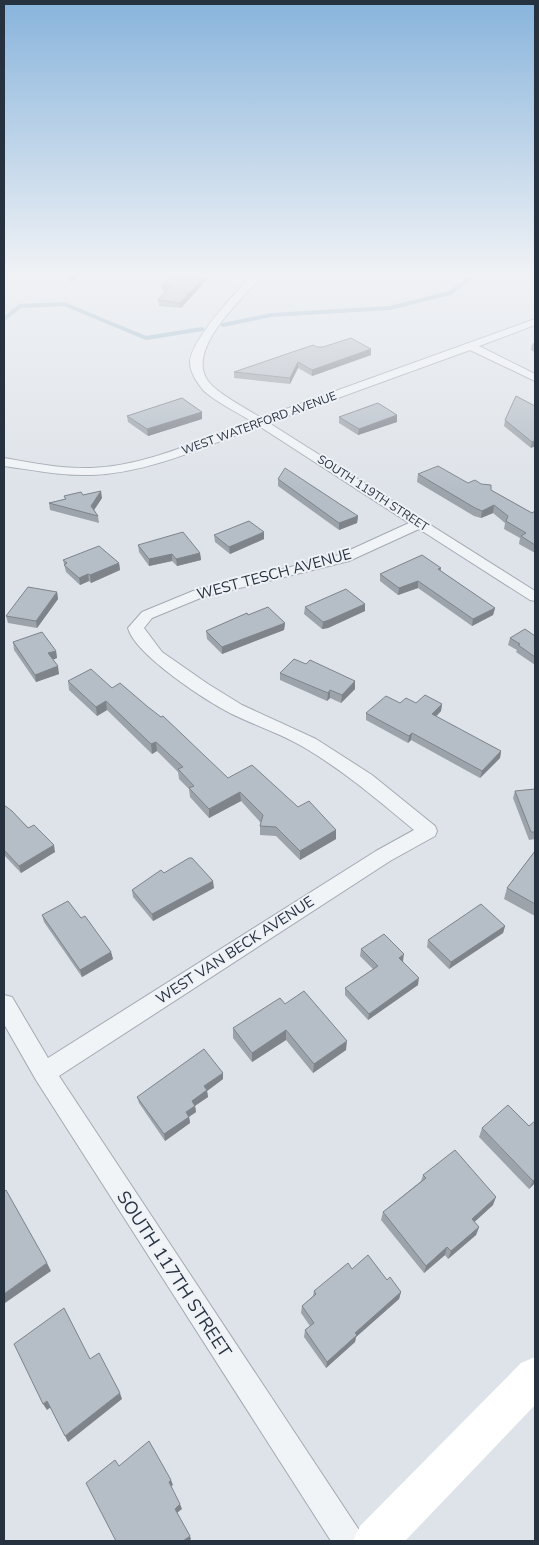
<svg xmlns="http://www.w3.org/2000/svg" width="539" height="1545" font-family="'Nunito Sans',sans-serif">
  <rect width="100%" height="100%" fill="#dee3e9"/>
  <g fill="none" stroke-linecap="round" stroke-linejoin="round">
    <g stroke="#98b5ca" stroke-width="4">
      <polyline points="514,273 535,274"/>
      <polyline points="4,319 20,306 64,304 146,338 202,329"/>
      <polyline points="223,325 271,315 390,308 450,293 476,273"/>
    </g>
    <defs>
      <path id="street" d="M255,273H265C246,295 184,349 208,381C219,395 246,408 261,418L535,319V325L479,346L535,374V381L470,350L269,423L535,591V601L530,600L419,529L349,561L203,597L152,618L144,628L162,652L208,684L242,705L316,739L372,775L435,826L437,831L435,836L390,861L59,1076L359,1530L363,1541H331L36,1080L4,1024V995L12,997L48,1058L376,851L414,830C379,801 344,771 305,748C282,734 256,726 232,714C208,702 135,655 128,628L142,612L193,591L339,555L409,523L259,426C206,446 149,473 91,475C62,476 33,470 4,466V458C33,463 62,469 91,468C146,466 200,440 251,421C237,412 214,401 203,390C197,382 190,373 190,362C191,340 238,289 255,273Z"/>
    </defs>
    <use href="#street" stroke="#a3aab3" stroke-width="2"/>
    <use href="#street" fill="#f1f4f7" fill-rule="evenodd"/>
    <polygon fill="#fff" fill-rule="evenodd" points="535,1357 535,1405 405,1541 353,1541 360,1526 521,1363"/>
  </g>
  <g fill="#9ca3aa">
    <polygon points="213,273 181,308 159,306 158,300 167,291 162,290 162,285"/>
    <polygon points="535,342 535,352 531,350 532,344"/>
    <polygon points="317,347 371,349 371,355 312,376 298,368 290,384 234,378 234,372"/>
    <polygon points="535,406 535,446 531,448 504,426 505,420"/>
    <polygon points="202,412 202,419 148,436 128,422 127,416"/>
    <polygon points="397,415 397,422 358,435 339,423 339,417"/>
    <polygon points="418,474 468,483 491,490 532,513 535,511 535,553 519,544 520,538 504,529 505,523 493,513 481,518 474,516 417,482"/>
    <polygon points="278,479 358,516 357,523 339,530 278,486"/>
    <polygon points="83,495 102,498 94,510 98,516 99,523 50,510 49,503 65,499 64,496"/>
    <polygon points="214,535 264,539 230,554 215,542"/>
    <polygon points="138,545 200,553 201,560 177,566 172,561 149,566 139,552"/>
    <polygon points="63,560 119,563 120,570 91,583 89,581 80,585 66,572"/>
    <polygon points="441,568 441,571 495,608 493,615 472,626 418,588 398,595 380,581 380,574"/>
    <polygon points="57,592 58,599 37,628 8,623 6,616"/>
    <polygon points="365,604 365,611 328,628 322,629 304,614 305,607"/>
    <polygon points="248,615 285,623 284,630 222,654 207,639 206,631"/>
    <polygon points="535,636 535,665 516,652 517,650 508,645 510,638"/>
    <polygon points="13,642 56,651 57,658 53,659 59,674 36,682 14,650"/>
    <polygon points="306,664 355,681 355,689 341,703 330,698 327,701 280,680 280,673"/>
    <polygon points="68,681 112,688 228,778 298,807 336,830 336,839 300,860 276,836 260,835 260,826 261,823 241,801 209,818 190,797 189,789 179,779 178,772 157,751 152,754 107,710 97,716 69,690"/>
    <polygon points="400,703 442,704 441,711 436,717 501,751 500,758 480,778 411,740 408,743 366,720 366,713"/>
    <polygon points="535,789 535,839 529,840 513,798 515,791"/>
    <polygon points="4,805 55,852 21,873 4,855"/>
    <polygon points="535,851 535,916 504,899 507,888"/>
    <polygon points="164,873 214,888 153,921 133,897 132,890"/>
    <polygon points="42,915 81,918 111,952 113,959 82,977 44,922"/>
    <polygon points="505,926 503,933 449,969 427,947 428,940"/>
    <polygon points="361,949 403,961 418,985 368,1020 345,995 345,988 373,969 360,956"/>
    <polygon points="285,1004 346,1050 313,1073 286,1040 252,1062 233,1038 233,1028"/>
    <polygon points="223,1079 207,1091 208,1097 195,1106 196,1112 189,1117 190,1123 165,1141 139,1103 137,1097"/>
    <polygon points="482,1128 535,1183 529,1189 479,1137"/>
    <polygon points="423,1175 493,1205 474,1222 479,1227 476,1235 448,1259 445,1255 424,1273 381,1220 383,1212 421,1181"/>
    <polygon points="352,1269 387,1280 401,1292 399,1299 356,1337 355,1342 326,1368 304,1337 305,1330 310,1326 301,1313 302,1306 313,1296 314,1291"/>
  </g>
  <g fill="#7f848b">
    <polygon points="75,273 89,273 70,282 69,276"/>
    <polygon points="208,273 213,273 181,308 180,303"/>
    <polygon points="371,349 371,355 312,376 312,370"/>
    <polygon points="298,362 298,368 290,384 290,378"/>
    <polygon points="202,412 202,419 148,436 147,429"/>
    <polygon points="397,415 397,422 358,435 359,429"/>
    <polygon points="535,440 535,446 531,448 532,442"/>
    <polygon points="101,491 102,498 92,513 91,506"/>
    <polygon points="494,505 493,513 481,518 482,511"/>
    <polygon points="358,516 357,523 339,530 339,523"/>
    <polygon points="264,532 264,539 230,554 229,547"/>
    <polygon points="200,553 201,560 177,566 176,559"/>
    <polygon points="172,554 172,561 149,566 149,559"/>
    <polygon points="119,563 120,570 91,583 90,575"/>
    <polygon points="88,574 89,581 80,585 79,578"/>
    <polygon points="418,581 418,588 398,595 399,588"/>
    <polygon points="57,592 58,599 37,628 36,621"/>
    <polygon points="365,604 365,611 328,628 322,629 323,622"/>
    <polygon points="495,608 493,615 472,626 473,619"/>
    <polygon points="285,623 284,630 222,654 222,647"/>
    <polygon points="56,651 57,658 50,661 48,653"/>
    <polygon points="58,666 59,674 36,682 35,675"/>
    <polygon points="355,681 355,689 341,703 342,695"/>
    <polygon points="330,690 330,698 327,701 328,693"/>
    <polygon points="106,701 107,710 97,716 96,707"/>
    <polygon points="442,704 441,711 430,722 432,714"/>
    <polygon points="412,733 411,740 408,743 409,736"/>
    <polygon points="156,742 157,751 152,754 151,744"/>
    <polygon points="501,751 500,758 480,778 482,771"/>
    <polygon points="240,792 241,801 209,818 209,809"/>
    <polygon points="336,830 336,839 300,860 300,851"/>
    <polygon points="54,845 55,852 21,873 19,866"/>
    <polygon points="213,881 214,888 153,921 152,914"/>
    <polygon points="505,926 503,933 449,969 451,962"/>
    <polygon points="111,952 113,959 82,977 80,970"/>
    <polygon points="404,954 403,961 398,965 399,958"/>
    <polygon points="419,978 418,985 368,1020 369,1014"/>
    <polygon points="286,1030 286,1040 252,1062 252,1053"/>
    <polygon points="347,1041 346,1050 313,1073 314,1064"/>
    <polygon points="223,1073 223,1079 207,1091 208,1097 193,1107 192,1101 204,1086"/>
    <polygon points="195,1106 196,1112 187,1118 186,1112"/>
    <polygon points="189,1117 190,1123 165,1141 164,1134"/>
    <polygon points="535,1179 535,1183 529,1189 533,1181"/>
    <polygon points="496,1197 493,1205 469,1227 472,1219"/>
    <polygon points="479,1227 476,1235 448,1259 451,1251"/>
    <polygon points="447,1247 445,1255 424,1273 426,1266"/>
    <polygon points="47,1263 51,1271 5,1303 4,1302 4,1294"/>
    <polygon points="401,1292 399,1299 356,1337 355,1342 326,1368 327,1362 355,1333"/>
    <polygon points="120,1393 122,1399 68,1442 65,1436"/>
    <polygon points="47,1401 51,1407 47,1410 43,1404"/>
    <polygon points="171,1480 173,1485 170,1487 169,1482"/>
    <polygon points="180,1504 182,1509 177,1513 175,1509"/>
    <polygon points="190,1536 191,1539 189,1541 183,1541"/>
  </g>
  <g fill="#b5bdc6" stroke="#7f848b">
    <polygon points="173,273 208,273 180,303 158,300 171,285 162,285"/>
    <polygon points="351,338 371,349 312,370 298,362 290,378 234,372 313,345 317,347 323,347"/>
    <polygon points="516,396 535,406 535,440 532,442 505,420"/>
    <polygon points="182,398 202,412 147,429 127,416"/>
    <polygon points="378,403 397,415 359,429 339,417"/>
    <polygon points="438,466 468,483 475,480 481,484 491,485 491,490 532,513 535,511 535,545 521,536 526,533 506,521 508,516 494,505 482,511 475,508 418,474"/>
    <polygon points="285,468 358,516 339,523 278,479"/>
    <polygon points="101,491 91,506 98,516 49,503 66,499 64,496 81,492 83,495"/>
    <polygon points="249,521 264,532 229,547 214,535"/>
    <polygon points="183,532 200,553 176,559 172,554 149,559 138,545"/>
    <polygon points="99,546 119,563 90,575 88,574 79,578 64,565 67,563 63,560"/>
    <polygon points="422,555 441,568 438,569 495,608 473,619 418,581 399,588 380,574"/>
    <polygon points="28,587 57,592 36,621 6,616"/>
    <polygon points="346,589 365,604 329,620 323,622 305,607"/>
    <polygon points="268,607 285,623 222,647 206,631 247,613 248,615"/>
    <polygon points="525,629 535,636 535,657 518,645 520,644 510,638"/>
    <polygon points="42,632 56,651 48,653 58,666 35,675 13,642"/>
    <polygon points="294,659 306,664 310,660 355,681 342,695 330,690 328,693 280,673"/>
    <polygon points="91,669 112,688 120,683 148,707 161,717 163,716 228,778 252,765 298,807 309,801 336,830 300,851 276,827 260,826 263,815 240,792 209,809 189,788 194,786 178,769 183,767 156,742 151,744 106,701 96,707 68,681"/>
    <polygon points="425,695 442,704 432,714 501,751 482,771 412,733 409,736 366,713 386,696 400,703 406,698 416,703"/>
    <polygon points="535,789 535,832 531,832 515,791"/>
    <polygon points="4,805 12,811 28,828 34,825 54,845 19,866 4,850"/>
    <polygon points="535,851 535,904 507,888"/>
    <polygon points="189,858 192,858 213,881 152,914 132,890 161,870 164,873"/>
    <polygon points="68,901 81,918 85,916 111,952 80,970 42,915"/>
    <polygon points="481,904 505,926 451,962 428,940"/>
    <polygon points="384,934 404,954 399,958 419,978 369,1014 345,988 378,966 361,949"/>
    <polygon points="304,991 347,1041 314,1064 286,1030 252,1053 233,1028 280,998 285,1004"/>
    <polygon points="204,1049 223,1073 204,1086 207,1090 192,1101 195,1106 186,1112 189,1117 164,1134 137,1097"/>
    <polygon points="508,1105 529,1126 535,1121 535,1179 533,1181 482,1128"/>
    <polygon points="455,1150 496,1197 472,1219 479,1227 451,1251 447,1247 426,1266 383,1212 426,1178 423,1175"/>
    <polygon points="6,1190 47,1263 4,1294 4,1192"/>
    <polygon points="368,1255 387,1280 390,1277 401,1292 355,1333 357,1335 327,1362 305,1330 314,1323 302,1306 316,1294 314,1291 348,1263 352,1269"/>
    <polygon points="64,1308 90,1359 99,1353 120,1393 65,1436 47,1401 43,1404 14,1344"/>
    <polygon points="149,1441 171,1480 169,1482 180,1504 175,1509 190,1536 183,1541 116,1541 86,1483 115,1460 119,1466"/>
  </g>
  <linearGradient id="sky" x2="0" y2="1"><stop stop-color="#88b4dc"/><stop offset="0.56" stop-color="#f0f2f5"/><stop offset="1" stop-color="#f0f2f5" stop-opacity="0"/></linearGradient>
  <rect width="539" height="490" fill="url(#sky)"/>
  <g text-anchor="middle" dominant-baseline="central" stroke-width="4" stroke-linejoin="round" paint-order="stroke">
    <g font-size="12" fill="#273240" stroke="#eef2f6">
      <text transform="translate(259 423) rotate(-20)">WEST WATERFORD AVENUE</text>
      <text transform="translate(373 493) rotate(33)">SOUTH 119TH STREET</text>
    </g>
    <g font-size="15" fill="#273240" stroke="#eef2f6">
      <text transform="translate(274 574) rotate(-15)">WEST TESCH AVENUE</text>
      <text transform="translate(235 950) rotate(-33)">WEST VAN BECK AVENUE</text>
    </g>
    <g font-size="18" fill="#273240" stroke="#eef2f6">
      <text transform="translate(174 1274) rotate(57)">SOUTH 117TH STREET</text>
    </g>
  </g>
  <rect width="539" height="1545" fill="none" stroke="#273240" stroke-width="10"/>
</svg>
